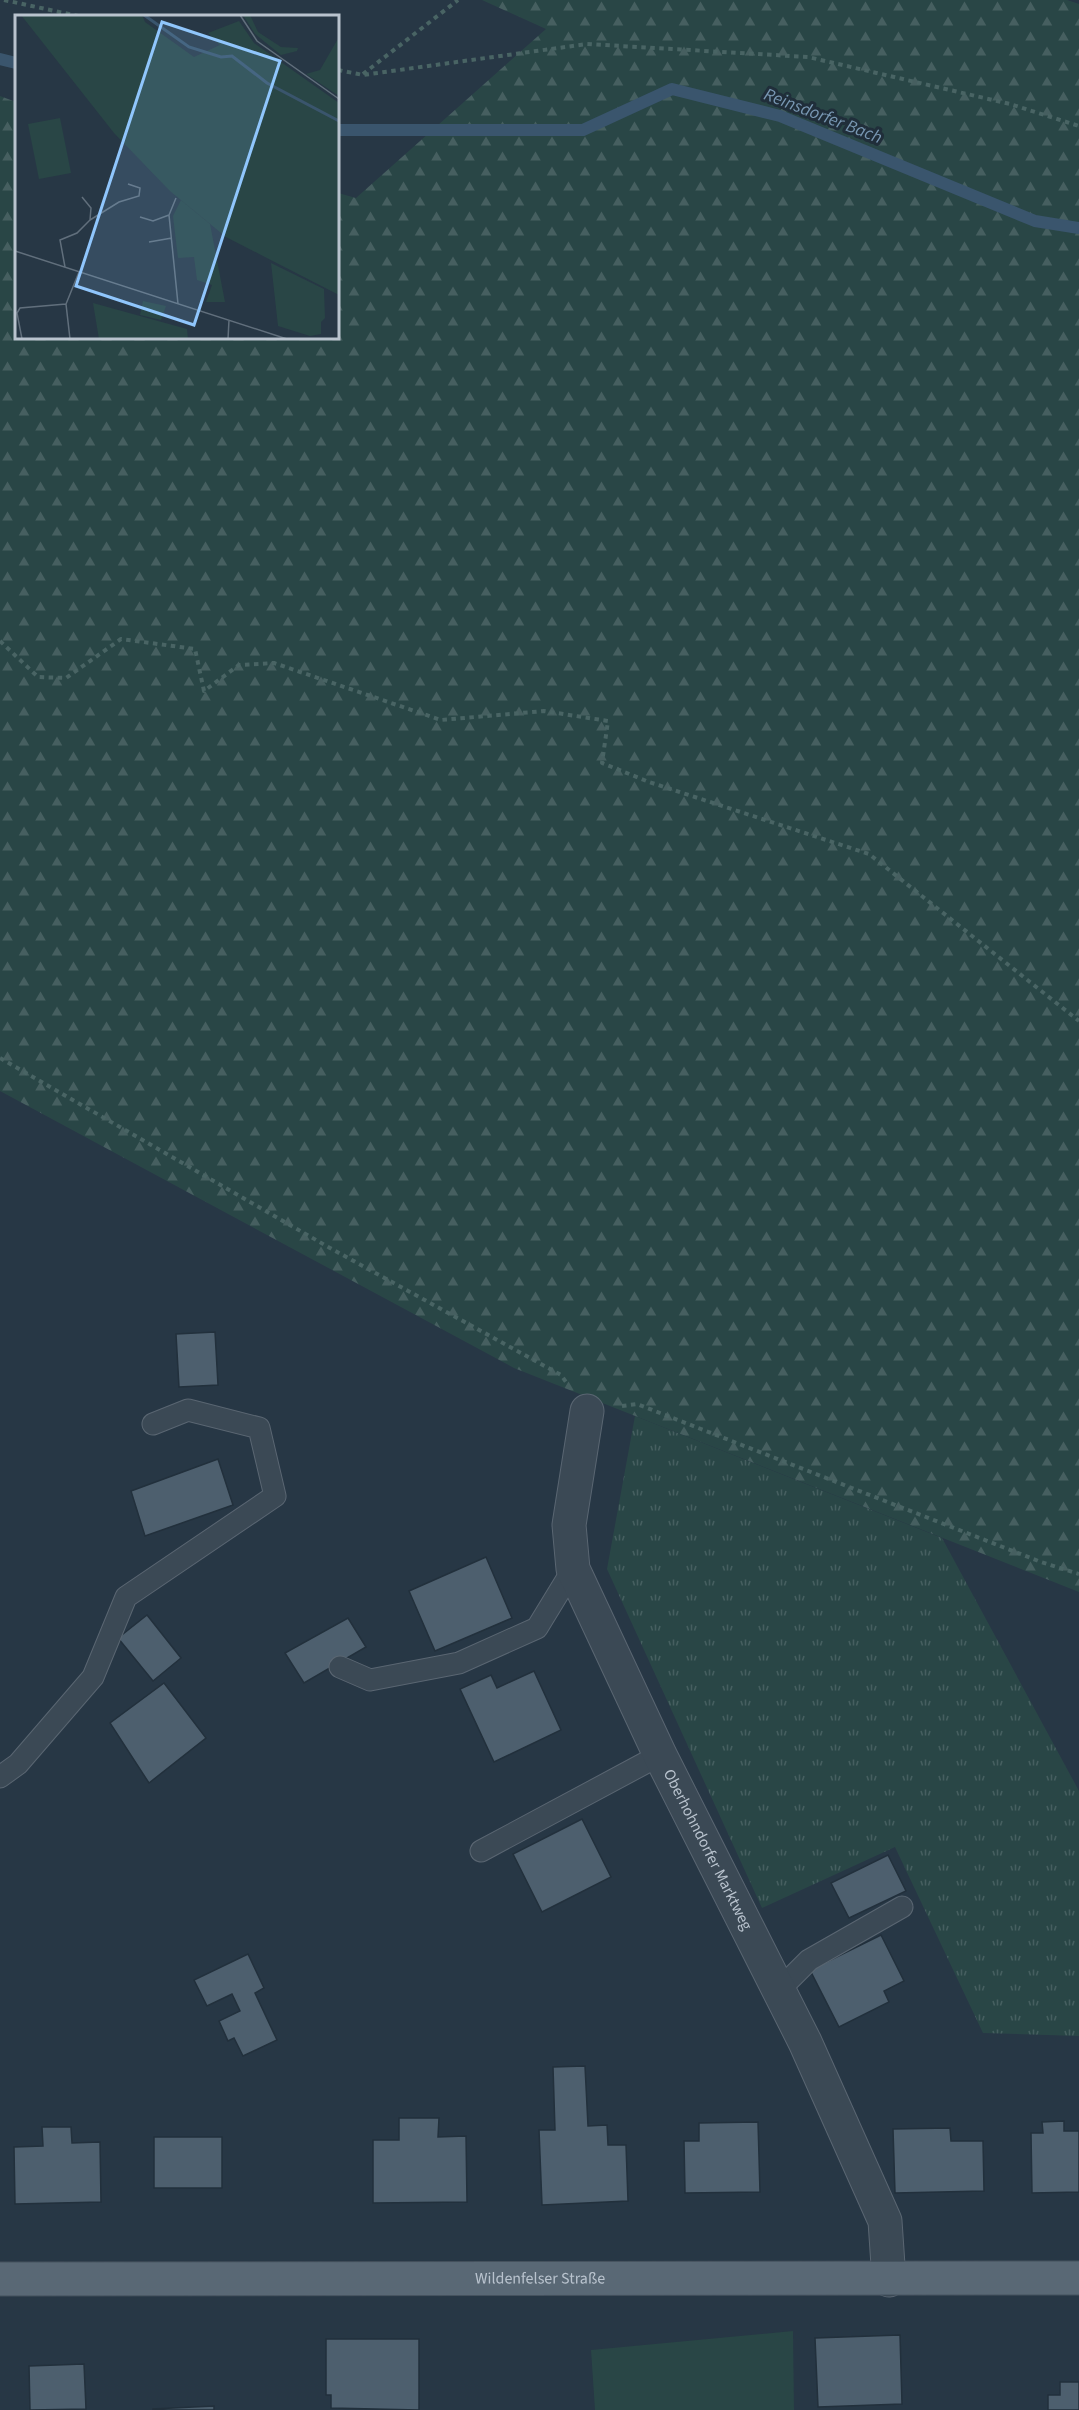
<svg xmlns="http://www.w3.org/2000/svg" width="1079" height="2410" font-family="'Source Sans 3',sans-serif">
  <defs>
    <pattern id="grass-tufts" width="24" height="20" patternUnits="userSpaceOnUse" patternTransform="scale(1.5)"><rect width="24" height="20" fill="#294646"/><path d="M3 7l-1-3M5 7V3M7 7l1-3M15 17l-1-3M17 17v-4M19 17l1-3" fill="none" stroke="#465f60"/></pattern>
    <pattern id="forest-firs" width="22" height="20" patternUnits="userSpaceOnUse" patternTransform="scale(1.5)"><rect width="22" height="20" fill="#294646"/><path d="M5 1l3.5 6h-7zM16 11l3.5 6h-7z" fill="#465f60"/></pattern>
  </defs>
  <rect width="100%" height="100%" fill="#273745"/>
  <polygon fill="url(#grass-tufts)" points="635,1416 942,1538 1079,1791 1079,2036 983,2033 895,1847 762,1908 607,1569"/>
  <polygon fill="url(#forest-firs)" points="482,0 1067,0 1079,4 1079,1592 514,1368 0,1091 0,96 16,102 16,338 338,338 338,193 356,198 546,29"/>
  <polygon fill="#294646" points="793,2331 794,2410 595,2410 591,2350"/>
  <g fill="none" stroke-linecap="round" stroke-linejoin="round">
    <g stroke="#3a556d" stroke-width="12">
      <polyline points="0,59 16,63"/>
      <polyline points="338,130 583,130 672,89 780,116 1035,221 1079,228"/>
    </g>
  </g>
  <g fill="#4d5f6e" stroke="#22303c" stroke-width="1.5">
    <polygon points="215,1332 218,1385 179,1387 176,1334"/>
    <polygon points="218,1459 233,1505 145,1536 131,1491"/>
    <polygon points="486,1557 512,1618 435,1651 409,1591"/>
    <polygon points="147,1615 181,1658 153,1681 118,1638"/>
    <polygon points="348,1618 366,1647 304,1683 285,1653"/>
    <polygon points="534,1671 561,1730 494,1762 460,1689 491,1675 497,1688"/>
    <polygon points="164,1683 206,1738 149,1783 110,1723"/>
    <polygon points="582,1819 611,1877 542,1912 513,1854"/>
    <polygon points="888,1855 906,1891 849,1918 831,1883"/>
    <polygon points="881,1935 904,1981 884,1991 889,2002 839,2027 810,1970"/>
    <polygon points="248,1954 264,1988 255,1993 277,2040 243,2056 234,2038 228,2041 219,2021 240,2011 232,1994 207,2006 194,1980"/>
    <polygon points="585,2066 588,2126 607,2125 608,2145 626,2145 628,2201 542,2205 539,2130 555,2130 553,2067"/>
    <polygon points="399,2118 439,2118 438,2137 466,2136 467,2202 373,2203 373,2140 399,2140"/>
    <polygon points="1064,2121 1064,2131 1079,2131 1079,2192 1032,2193 1031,2133 1043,2133 1042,2122"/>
    <polygon points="758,2122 760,2192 685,2193 684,2141 699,2141 699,2123"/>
    <polygon points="42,2127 71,2127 72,2143 100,2142 101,2202 15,2204 14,2147 43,2146"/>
    <polygon points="950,2128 951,2141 983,2141 984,2191 895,2193 893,2129"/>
    <rect x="154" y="2137" width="68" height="51"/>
    <polygon points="900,2335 902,2404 818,2407 815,2338"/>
    <polygon points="326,2339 419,2339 419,2410 331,2408 331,2395 326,2395"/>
    <polygon points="84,2364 86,2409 30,2410 29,2366"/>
    <polygon points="1060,2382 1079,2382 1079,2410 1048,2410 1048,2395 1060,2395"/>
    <polygon points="214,2406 214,2410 153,2410 153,2409"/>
  </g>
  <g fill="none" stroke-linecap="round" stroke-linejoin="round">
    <defs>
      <g id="lane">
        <polyline points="340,1667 370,1680 459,1663 537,1628 573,1569"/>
        <polyline points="0,1777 18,1764 93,1677 126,1597 275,1496 259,1428 188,1410 153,1424"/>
        <polyline points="481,1851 660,1755"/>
        <polyline points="778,1991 809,1960 902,1907"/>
      </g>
      <g id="street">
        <path id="s1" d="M587,1411L569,1525L573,1569L660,1755L805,2042L885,2221L889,2280"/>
      </g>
      <g id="primary">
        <path id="s2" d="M0,2279L1079,2278"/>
      </g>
    </defs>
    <use href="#lane" stroke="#5a6672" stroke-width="23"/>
    <use href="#street" stroke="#5a6672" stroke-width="35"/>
    <use href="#primary" stroke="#45525e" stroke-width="35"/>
    <g stroke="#496464" stroke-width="4" stroke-dasharray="4.5 4.5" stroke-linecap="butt">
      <polyline points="4,0 78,16"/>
      <polyline points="338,70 363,75 587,44 808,57 1010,104 1079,126"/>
      <polyline points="363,74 458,0"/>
      <polyline points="0,641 38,677 66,678 121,639 195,649 204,691 239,665 274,663 441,720 544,711 608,721 602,763 649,782 869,854 1079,1021"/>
      <polyline points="0,1058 330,1248 561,1375 566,1382"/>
      <polyline points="622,1406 637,1404 1041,1562 1079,1574"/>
    </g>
    <use href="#lane" stroke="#3b4955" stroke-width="21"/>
    <use href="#street" stroke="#3b4955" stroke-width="33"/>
    <use href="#primary" stroke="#596875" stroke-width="33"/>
  </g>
  <g text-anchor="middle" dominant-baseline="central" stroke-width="6" stroke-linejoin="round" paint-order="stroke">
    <g font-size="16" fill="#b9c3ce" stroke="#202e3a">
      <text stroke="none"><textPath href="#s1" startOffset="471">Oberhohndorfer Marktweg</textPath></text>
      <text stroke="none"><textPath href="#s2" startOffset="540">Wildenfelser Straße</textPath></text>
    </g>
    <g font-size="18" font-style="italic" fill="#7897b2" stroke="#202e3a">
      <text transform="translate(823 116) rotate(21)">Reinsdorfer Bach</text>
    </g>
  </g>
  <g transform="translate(15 15)">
    <rect width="324" height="324" fill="#273745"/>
    <path d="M166,185L195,209L210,287H191L197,270L182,265L179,242L163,243L158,201ZM256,248L309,274L310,303L306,307V319L295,321L263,311ZM78,288L172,314L173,324H84Z" fill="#294646"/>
    <path d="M6,0H127L130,7L179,42L205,30L193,18L224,6L239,28L324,88V280L211,222L155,176L99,118ZM228,0H235L243,17L266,32L283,33L282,36L266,40L240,19ZM324,22V81L291,59L305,55Z" fill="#294646"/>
    <path d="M45,103L56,158L24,164L13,109ZM128,286L151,291L146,305L125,300Z" fill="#294646"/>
    <path fill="none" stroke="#3a556d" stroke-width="3" d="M129,0L174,32L206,42L217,41L252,68L324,106"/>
    <path fill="none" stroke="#616f7c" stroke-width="1.5" d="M225,0L242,26L324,84M161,183L154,200L163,289M125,202L138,206L154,200M75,205L104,187L124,181L125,173L113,169M134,227L157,223M0,236L272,324M50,252L45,225L62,218L75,205L76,193L67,182M7,324L2,298L5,293L51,289M55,324L51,289L64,257M213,324L214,305"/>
    <path fill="#90c6fc" fill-opacity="0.15" stroke="#90c6fc" stroke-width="3" d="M147,7L265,46L179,310L61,271Z"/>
    <rect width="324" height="324" fill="none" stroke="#b9c3ce" stroke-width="3"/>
  </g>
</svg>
